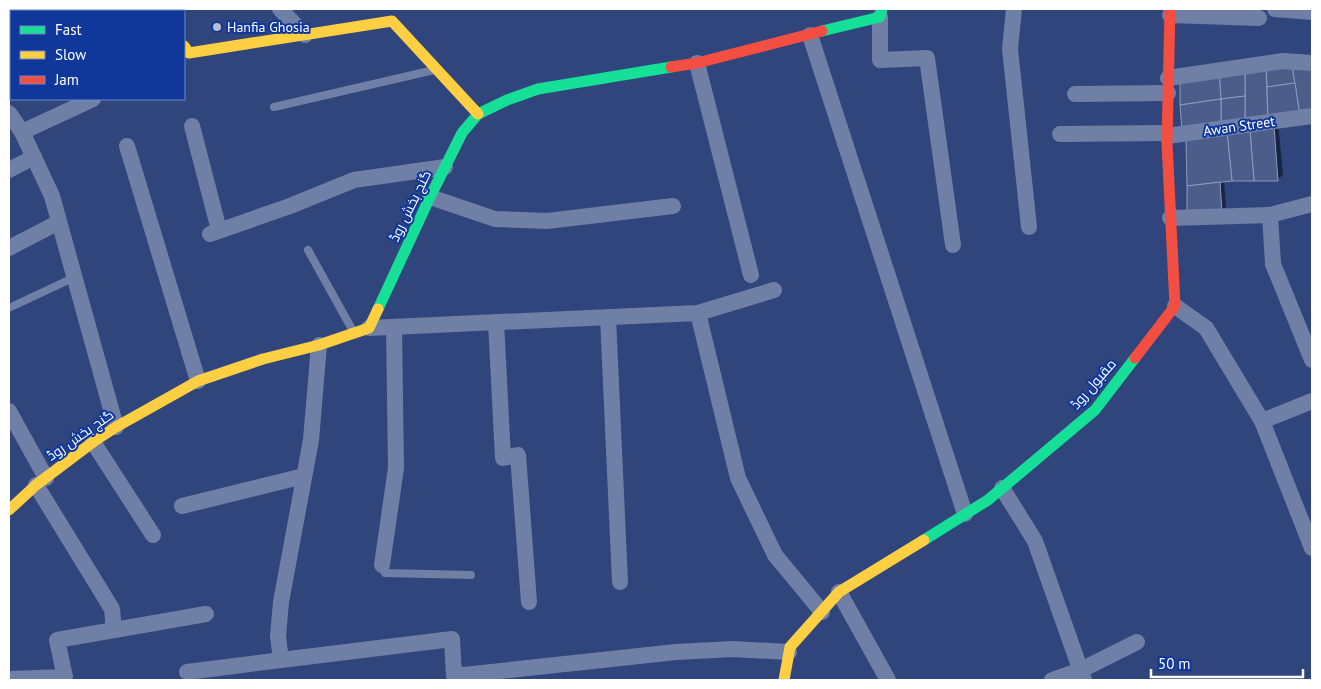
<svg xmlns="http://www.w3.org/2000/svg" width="1321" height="689" font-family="'PT Sans',Cairo,sans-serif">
  <rect width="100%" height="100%" fill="#30457c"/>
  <g fill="#0007">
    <polygon points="1312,62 1312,113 1183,130 1181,79"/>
    <polygon points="1278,122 1283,175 1278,179 1224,181 1226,207 1221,212 1188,213"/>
  </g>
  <g fill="#4c5d89" stroke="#8f9bbb">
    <polygon points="1292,65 1295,83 1267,87 1266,66"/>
    <polygon points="1292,65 1312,66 1312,115 1300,116"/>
    <polygon points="1266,66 1268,120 1245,123 1245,70"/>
    <polygon points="1245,70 1245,96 1221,99 1219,73"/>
    <polygon points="1219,73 1221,99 1180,105 1180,79"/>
    <polygon points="1295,83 1300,116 1268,120 1267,87"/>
    <polygon points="1245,96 1245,123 1221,125 1221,99"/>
    <polygon points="1221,99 1221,125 1182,131 1180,105"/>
    <polygon points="1274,126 1278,181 1254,181 1250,130"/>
    <polygon points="1250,130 1254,181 1232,181 1227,132"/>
    <polygon points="1227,132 1232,181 1187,186 1186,141"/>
    <polygon points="1220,182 1222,213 1187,215 1187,186"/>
  </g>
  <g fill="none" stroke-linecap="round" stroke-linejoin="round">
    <g stroke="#707fa6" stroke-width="8">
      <polyline points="274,107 434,70"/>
      <polyline points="308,250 353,331"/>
      <polyline points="11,307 75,277"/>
      <polyline points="382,565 385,573 471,575"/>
    </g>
    <g stroke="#707fa6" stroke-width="16">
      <polyline points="280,9 305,35"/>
      <polyline points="1014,9 1010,49 1029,227"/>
      <polyline points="1275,9 1312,12"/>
      <polyline points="1170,15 1259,18"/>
      <polyline points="880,17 880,60 927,58 953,245"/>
      <polyline points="810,35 965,514"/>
      <polyline points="697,63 751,275"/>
      <polyline points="1168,78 1283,61 1312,63"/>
      <polyline points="1075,94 1168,93"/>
      <polyline points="9,113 22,132 52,196 116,427"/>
      <polyline points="192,126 219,230"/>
      <polyline points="22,132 93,99"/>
      <polyline points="1060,134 1167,133"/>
      <polyline points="1167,136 1312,116"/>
      <polyline points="127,146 198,381"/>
      <polyline points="9,170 34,157"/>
      <polyline points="430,197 495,219 547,221 673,206"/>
      <polyline points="1270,215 1312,204"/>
      <polyline points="1170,218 1270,215 1273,264 1312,360"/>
      <polyline points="210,234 290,206 354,180 445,167"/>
      <polyline points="9,248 59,222"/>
      <polyline points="1175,306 1206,328 1262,421 1312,548"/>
      <polyline points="698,313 738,478 775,555 822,612"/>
      <polyline points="608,317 620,582"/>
      <polyline points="496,322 503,458 518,455 529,602"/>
      <polyline points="369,328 698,313 774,290"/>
      <polyline points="319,345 311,440 281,602 278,636 281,660 452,639 454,676 676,652 733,649 789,652"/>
      <polyline points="9,411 46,478"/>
      <polyline points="1262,421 1312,401"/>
      <polyline points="93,442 153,535"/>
      <polyline points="36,485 112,609 114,630"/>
      <polyline points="1002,488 1035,541 1084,680"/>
      <polyline points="182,506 304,476"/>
      <polyline points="382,565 396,468 394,327"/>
      <polyline points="839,592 888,680"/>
      <polyline points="187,672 281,660"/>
      <polyline points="9,679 65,677 57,640 206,614"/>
      <polyline points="1052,680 1081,670 1137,642"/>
    </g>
    <g stroke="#16e098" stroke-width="11">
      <polyline points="822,31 880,17 882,9"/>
      <polyline points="378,309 430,197 462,133 478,114 507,100 538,89 671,67"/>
      <polyline points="924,540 988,500 1095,410 1135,358"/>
    </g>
    <g stroke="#ffcf43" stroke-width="11">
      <polyline points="155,9 157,11"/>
      <polyline points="184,46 189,53 392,21 478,114"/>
      <polyline points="9,510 36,485 93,442 116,427 198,381 263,359 319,345 369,328 378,309"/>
      <polyline points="784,680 790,647 839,592 924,540"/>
    </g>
    <g stroke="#f24e42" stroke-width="11">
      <polyline points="671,67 697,63 822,31"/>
      <polyline points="1135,358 1175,306 1167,143 1170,9"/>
    </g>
  </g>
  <circle fill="#b7bed1" stroke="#10389b" stroke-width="2" cx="217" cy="27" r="5"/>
  <g text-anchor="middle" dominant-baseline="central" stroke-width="4" stroke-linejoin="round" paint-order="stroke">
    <g font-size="14" fill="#fff" stroke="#10389b" text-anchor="start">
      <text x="227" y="27">Hanfia Ghosia</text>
    </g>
    <g font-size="14" fill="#fff" stroke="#10389b">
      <text transform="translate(1239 126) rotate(-8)">Awan Street</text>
      <text transform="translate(410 206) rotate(-64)">گنج بخش روڈ</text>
      <text transform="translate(1093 384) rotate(-49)">مقبول روڈ</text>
      <text transform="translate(80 435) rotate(-35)">گنج بخش روڈ</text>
    </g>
  </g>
  <rect width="1321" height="689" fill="none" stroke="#ffffff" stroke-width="20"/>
  <rect x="10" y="10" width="175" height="90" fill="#10389b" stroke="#7088c3"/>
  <rect x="20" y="26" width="25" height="8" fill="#16e098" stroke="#7088c3"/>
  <text x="55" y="35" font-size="15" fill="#ffffff">Fast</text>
  <rect x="20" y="51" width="25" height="8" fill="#ffcf43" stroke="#7088c3"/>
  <text x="55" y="60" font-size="15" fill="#ffffff">Slow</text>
  <rect x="20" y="76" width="25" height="8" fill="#f24e42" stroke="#7088c3"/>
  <text x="55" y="85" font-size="15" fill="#ffffff">Jam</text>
  <path d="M1151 669v8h152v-8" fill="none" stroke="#ffffff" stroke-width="2.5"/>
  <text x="1158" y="669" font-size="15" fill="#ffffff" stroke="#10389b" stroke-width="4" paint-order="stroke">50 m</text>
</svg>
